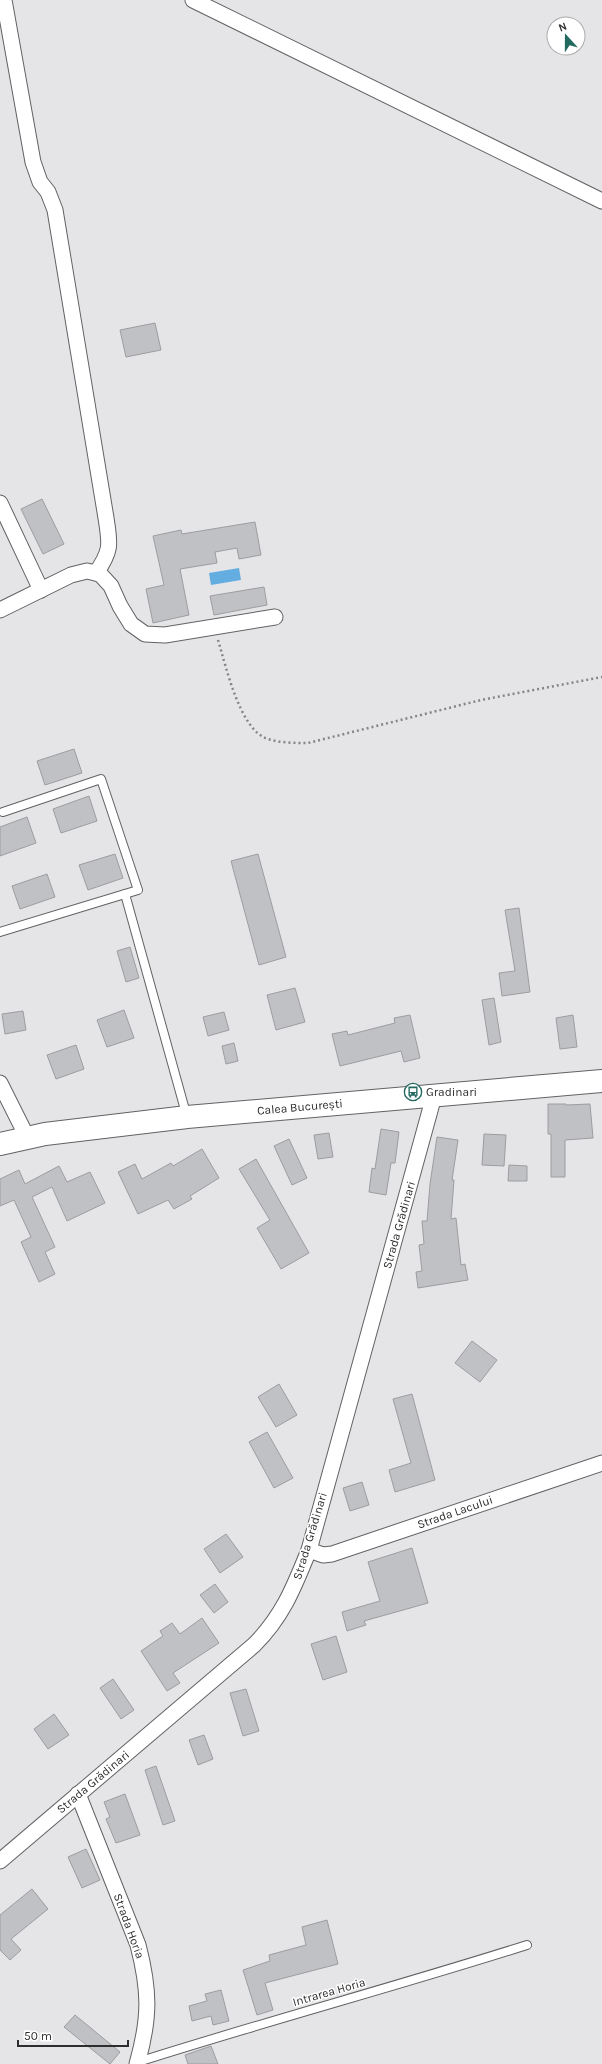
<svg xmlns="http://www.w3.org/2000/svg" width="602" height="2064" font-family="Karla,sans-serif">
  <rect width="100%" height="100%" fill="#e5e5e8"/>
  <polygon fill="#63ade1" points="239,568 241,580 211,585 209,573"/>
  <g fill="#c0c1c4" stroke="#9d9da0">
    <polygon points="155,323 161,350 126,357 120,330"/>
    <polygon points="42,499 64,544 43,554 21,509"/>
    <polygon points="255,522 261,555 239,559 237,548 215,552 217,563 180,569 189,615 153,623 146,589 164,585 153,536 181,530 182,534"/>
    <polygon points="264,587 267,605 214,615 210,596"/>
    <polygon points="74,749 82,773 45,785 37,761"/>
    <polygon points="89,796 97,821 61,833 53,809"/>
    <polygon points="27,817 36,843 0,856 0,827"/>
    <polygon points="115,854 123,878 88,890 79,865"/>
    <polygon points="258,854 286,957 259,965 231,861"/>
    <polygon points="47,874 55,897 20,909 12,886"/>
    <polygon points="519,908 530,992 502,996 499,973 515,971 505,910"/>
    <polygon points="130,947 139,978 126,982 117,951"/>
    <polygon points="295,988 305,1022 276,1030 267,995"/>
    <polygon points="494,998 501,1042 489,1045 482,1000"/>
    <polygon points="124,1010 134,1038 107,1047 97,1020"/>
    <polygon points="23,1011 26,1030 5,1034 2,1014"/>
    <polygon points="224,1012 229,1030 208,1036 203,1017"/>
    <polygon points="410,1015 420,1058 404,1062 401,1051 340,1066 332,1034 347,1031 348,1035 395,1023 394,1018"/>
    <polygon points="573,1015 577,1047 560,1049 556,1018"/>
    <polygon points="234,1043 238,1061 226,1064 222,1046"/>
    <polygon points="76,1045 84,1069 56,1079 47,1055"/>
    <polygon points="548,1104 566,1104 566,1105 590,1104 593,1138 565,1140 565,1177 551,1177 551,1134 548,1134"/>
    <polygon points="381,1129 399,1132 395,1163 391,1163 386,1195 369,1192 372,1168 375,1169"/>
    <polygon points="329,1133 333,1157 318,1159 314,1135"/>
    <polygon points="484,1134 506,1135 504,1166 482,1165"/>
    <polygon points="437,1137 458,1140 452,1180 454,1180 451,1219 456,1218 461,1265 465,1264 468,1280 418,1288 416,1272 422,1271 419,1245 424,1244 422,1221 427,1221 430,1184"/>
    <polygon points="289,1139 307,1178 292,1185 274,1146"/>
    <polygon points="202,1149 219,1178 190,1196 192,1199 174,1209 168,1200 138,1214 118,1172 135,1164 142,1179 171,1163 173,1166"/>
    <polygon points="256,1159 309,1253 281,1269 257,1228 270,1220 239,1169"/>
    <polygon points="509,1165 527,1166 527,1181 508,1181"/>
    <polygon points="59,1166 67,1182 90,1172 105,1203 67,1221 52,1187 32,1197 55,1247 45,1252 55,1274 39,1282 21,1242 31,1237 14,1200 0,1206 0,1179 19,1170 25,1184"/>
    <polygon points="472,1341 497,1360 480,1382 455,1363"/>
    <polygon points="279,1384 297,1415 276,1427 258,1397"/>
    <polygon points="412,1394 435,1480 395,1492 389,1470 411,1463 393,1399"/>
    <polygon points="267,1432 293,1478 274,1488 249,1442"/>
    <polygon points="362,1482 369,1505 350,1511 343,1488"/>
    <polygon points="226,1534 243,1557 220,1573 204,1549"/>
    <polygon points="412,1548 428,1603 364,1621 366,1625 347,1631 342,1612 380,1601 368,1562"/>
    <polygon points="215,1584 228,1602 214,1613 200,1595"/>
    <polygon points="202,1618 219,1643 173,1673 180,1683 167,1691 141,1651 163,1636 160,1631 172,1623 180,1634"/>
    <polygon points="336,1636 347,1672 323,1680 311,1644"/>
    <polygon points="113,1679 134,1710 121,1719 100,1688"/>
    <polygon points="246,1689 259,1731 243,1736 230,1693"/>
    <polygon points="54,1714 69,1735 48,1749 34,1729"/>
    <polygon points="204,1735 213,1759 198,1765 189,1740"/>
    <polygon points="156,1766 175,1821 163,1825 145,1770"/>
    <polygon points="125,1794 140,1835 116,1843 106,1819 110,1817 104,1802"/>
    <polygon points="86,1849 100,1880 82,1888 68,1857"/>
    <polygon points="32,1889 48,1909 11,1939 21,1950 10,1960 0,1950 0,1915"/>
    <polygon points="327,1920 338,1964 265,1983 273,2010 257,2015 243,1970 270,1961 269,1955 306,1945 302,1927"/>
    <polygon points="221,1990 229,2021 213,2025 211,2016 192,2021 189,2006 207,2001 205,1994"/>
    <polygon points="75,2015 120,2052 110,2064 64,2027"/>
    <polygon points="211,2046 218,2064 188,2064 185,2055"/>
  </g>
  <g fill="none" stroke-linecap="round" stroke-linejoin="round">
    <defs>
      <g id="service">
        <polyline points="125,894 187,1117"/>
        <polyline points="0,932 138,890 101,779 3,812"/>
        <path d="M138,2062C267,2021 398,1986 527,1945"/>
      </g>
      <g id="minor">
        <path d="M4,0L33,162L40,182L48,192L55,210L106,518C110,544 112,550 96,573"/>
        <polyline points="193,0 602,201"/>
        <polyline points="0,503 41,590"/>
        <polyline points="0,610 71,575 87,571 100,574 111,586 120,606 131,624 145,634 165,635 275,617"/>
        <polyline points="0,1083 27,1137"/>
        <polyline points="309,1550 323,1555 332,1554 602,1463"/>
        <path d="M78,1794L138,1945C150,1991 150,2018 137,2064"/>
        <path d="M0,1861L254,1645C283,1616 294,1587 309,1550L434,1096"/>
      </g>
      <polyline id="secondary" points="0,1144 45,1134 187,1117 602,1081"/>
    </defs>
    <use href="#service" stroke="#626265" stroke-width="10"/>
    <use href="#minor" stroke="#626265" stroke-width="17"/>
    <use href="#secondary" stroke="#626265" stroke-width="24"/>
    <path stroke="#858587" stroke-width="2.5" stroke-dasharray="2 3" stroke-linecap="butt" d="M218,640C226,666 240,731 268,739C281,743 295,743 308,743L481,700L602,677"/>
    <use href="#service" stroke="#fff" stroke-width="8"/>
    <use href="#minor" stroke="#fff" stroke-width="15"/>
    <use href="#secondary" stroke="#fff" stroke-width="22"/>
  </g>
  <defs>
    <symbol id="bus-ring" viewBox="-11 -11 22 22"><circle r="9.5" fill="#fff" stroke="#22695f" stroke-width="1.5"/><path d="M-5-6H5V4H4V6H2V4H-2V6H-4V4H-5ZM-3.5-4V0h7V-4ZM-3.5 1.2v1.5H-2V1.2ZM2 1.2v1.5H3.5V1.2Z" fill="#22695f"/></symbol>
  </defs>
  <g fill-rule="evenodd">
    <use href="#bus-ring" x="403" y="1082" width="20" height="20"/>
  </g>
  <g text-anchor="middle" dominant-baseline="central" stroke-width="3" stroke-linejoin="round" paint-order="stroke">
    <g font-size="12" fill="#2d2d2e" stroke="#fff" text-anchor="start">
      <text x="426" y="1092">Gradinari</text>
    </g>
    <g font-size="12" fill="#2d2d2e" stroke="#fff">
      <text transform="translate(300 1107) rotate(-5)">Calea București</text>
      <text transform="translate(399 1225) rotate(-74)">Strada Grădinari</text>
      <text transform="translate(455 1512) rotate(-19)">Strada Lacului</text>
      <text transform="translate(310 1536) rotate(-73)">Strada Grădinari</text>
      <text transform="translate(93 1782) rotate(-40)">Strada Grădinari</text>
      <text transform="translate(129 1926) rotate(70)">Strada Horia</text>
      <text transform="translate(329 1992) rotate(-16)">Intrarea Horia</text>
    </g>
  </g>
  <g transform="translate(566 36) rotate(339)"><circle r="19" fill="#ffffff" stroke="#ababab"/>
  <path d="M0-3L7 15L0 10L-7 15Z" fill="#22695f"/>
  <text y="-6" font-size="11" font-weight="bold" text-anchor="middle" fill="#2d2d2e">N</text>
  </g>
  <path d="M18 2040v6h110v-6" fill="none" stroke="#2d2d2e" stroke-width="2"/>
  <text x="24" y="2040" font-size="12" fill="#2d2d2e" stroke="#ffffff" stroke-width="3" paint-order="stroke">50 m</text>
</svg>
